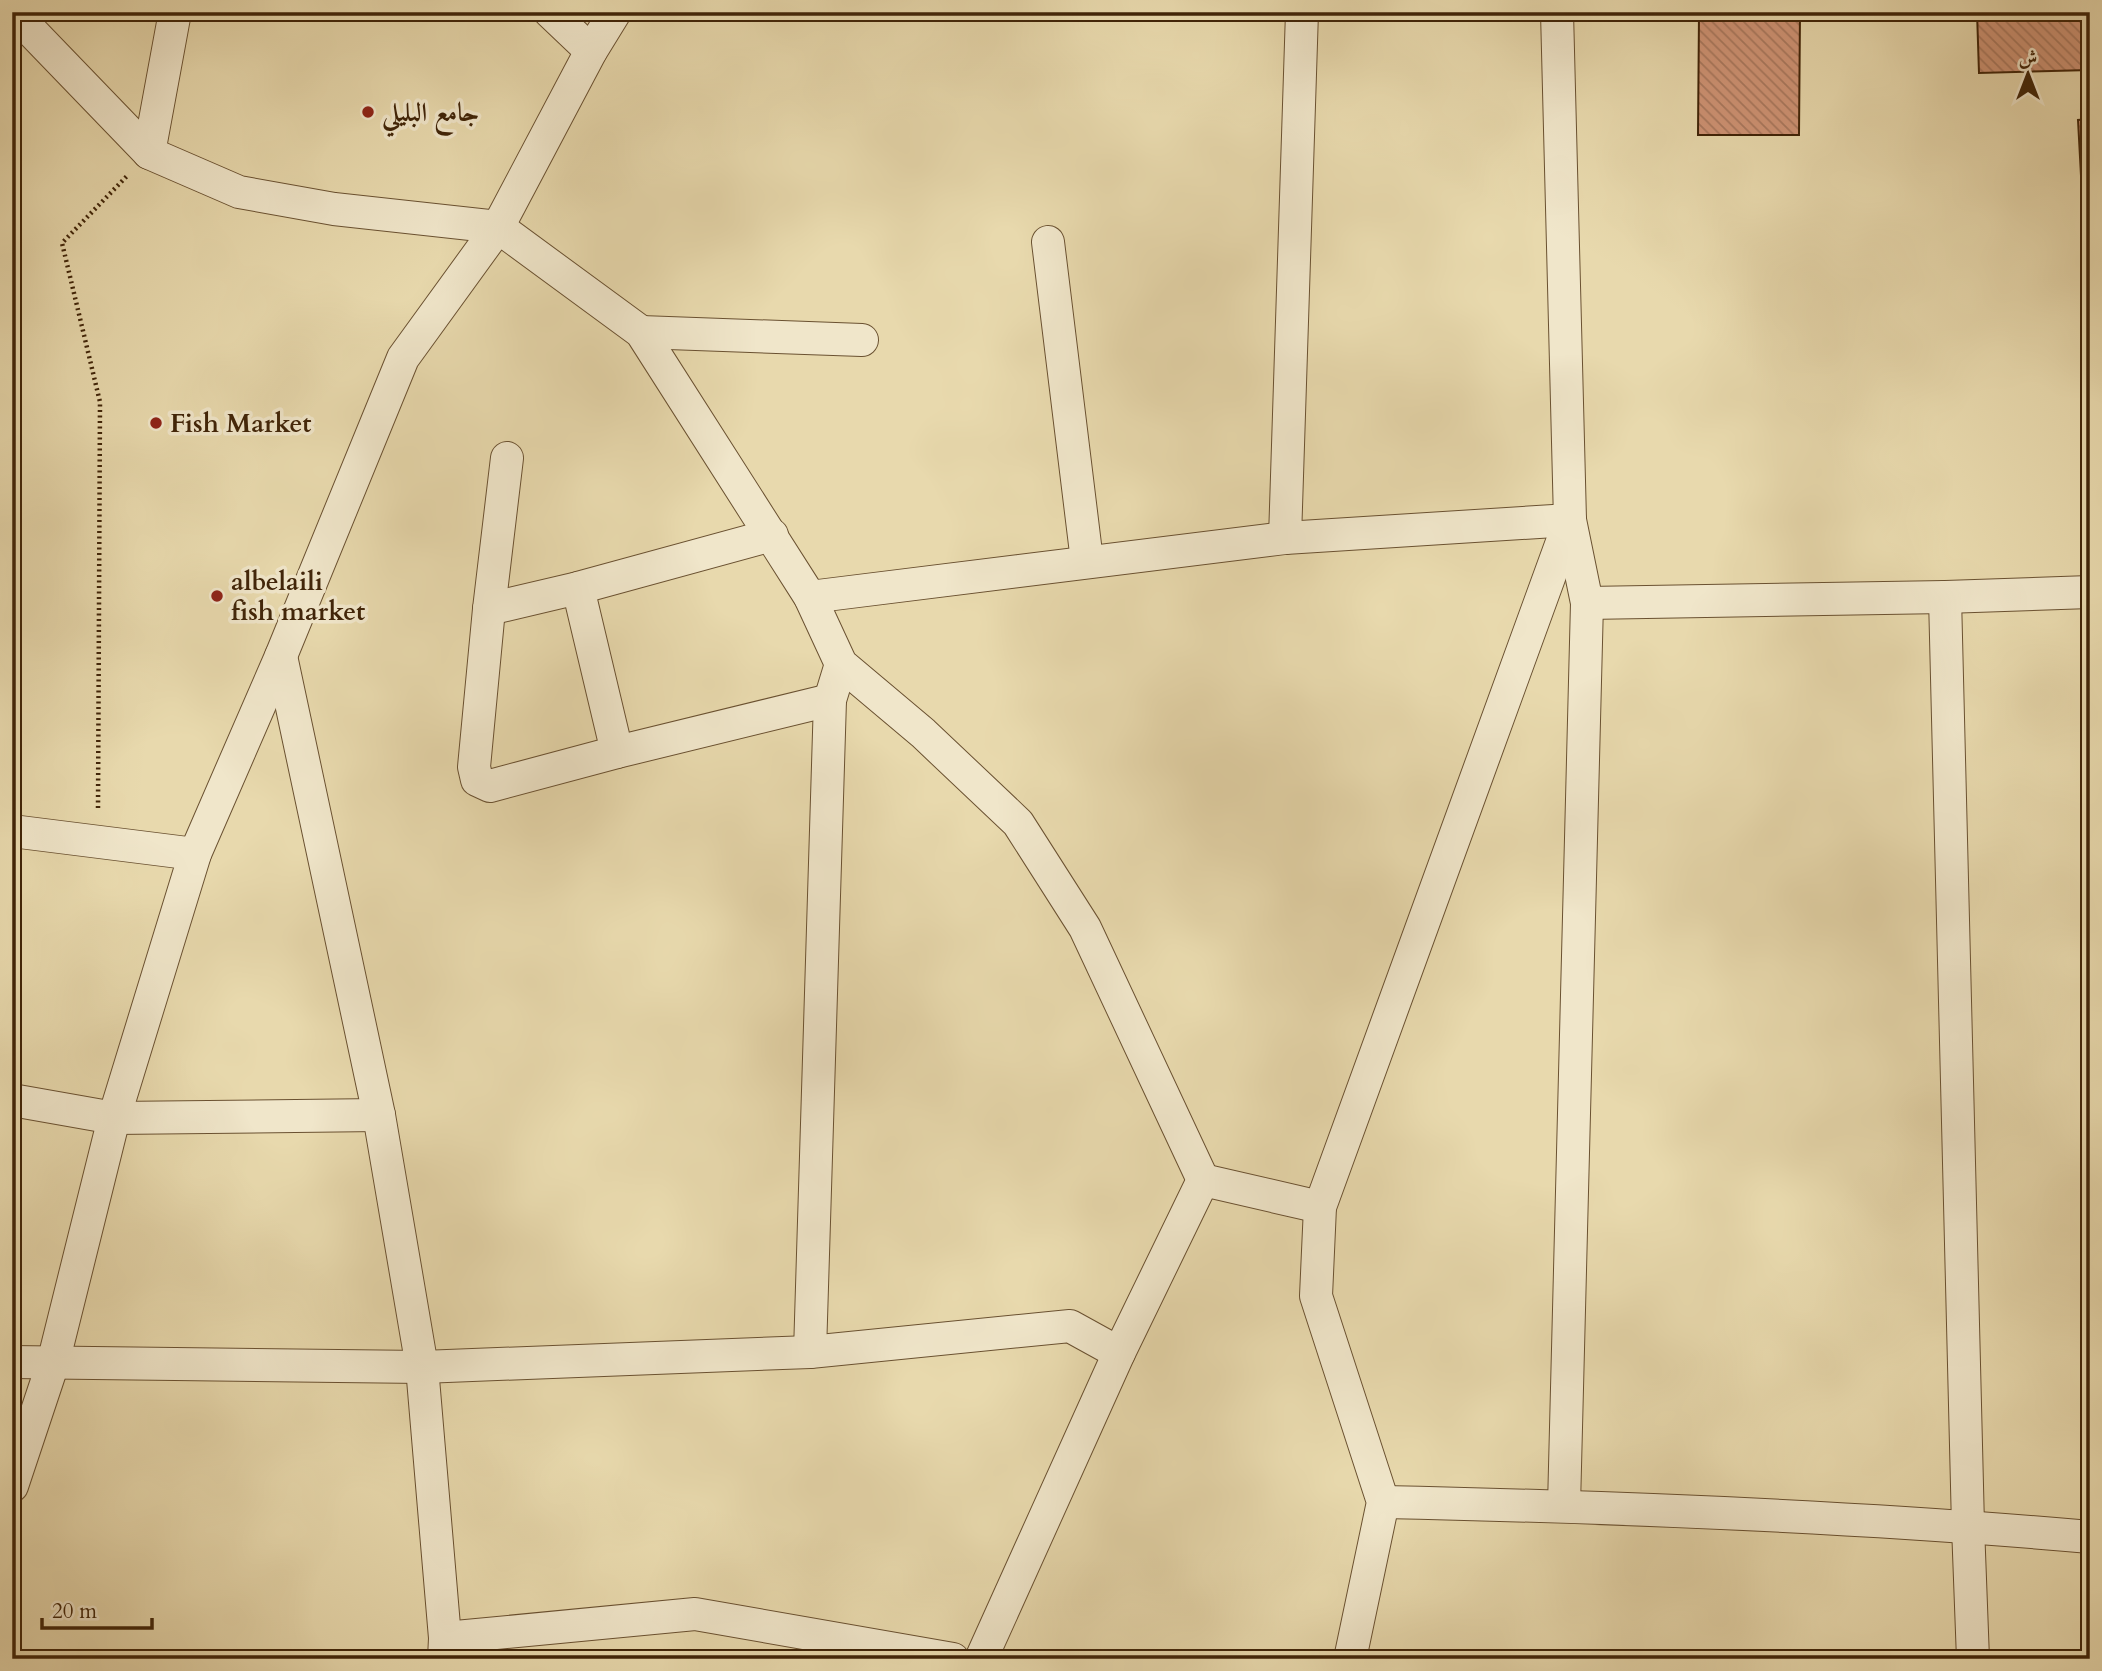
<svg xmlns="http://www.w3.org/2000/svg" width="2102" height="1671" font-family="Cardo,Amiri,serif">
  <defs>
    <pattern id="building-back-hatch" width="6" height="6" patternUnits="userSpaceOnUse" patternTransform="scale(1.75)"><rect width="6" height="6" fill="#cf9476"/><path d="M-1 5l2 2M0 0l6 6M5-1l2 2" fill="none" stroke="#a9795f"/></pattern>
  </defs>
  <rect width="100%" height="100%" fill="#e8d9ad"/>
  <filter id="stains"><feTurbulence type="fractalNoise" baseFrequency=".00286" numOctaves="4"/><feColorMatrix values="0 0 0 0 .2 0 0 0 0 .09 0 0 0 0 .02 0 0 0 .5 -.17"/></filter>
  <radialGradient id="worn" r=".72"><stop offset=".6" stop-color="#630" stop-opacity="0"/><stop offset="1" stop-color="#630" stop-opacity=".3"/></radialGradient>
  <g fill="url(#building-back-hatch)" stroke="#402408" stroke-width="2">
    <polygon points="1652,12 1800,12 1799,135 1698,135 1699,14 1652,14"/>
    <polygon points="1977,12 2090,12 2090,70 1979,73"/>
    <polygon points="2090,119 2090,194 2082,194 2078,120"/>
  </g>
  <g fill="none" stroke-linecap="round" stroke-linejoin="round">
    <defs>
      <g id="street">
        <polyline points="13,12 149,153 239,192 334,209 498,227 641,332 810,597 841,664 923,733 1018,823 1085,928 1203,1180"/>
        <polyline points="550,12 591,51"/>
        <polyline points="149,153 175,12"/>
        <polyline points="1048,242 1087,561"/>
        <polyline points="641,332 862,340"/>
        <polyline points="507,458 489,609 474,767 477,780 490,786 617,752 830,700"/>
        <polyline points="1285,538 1302,12"/>
        <polyline points="578,588 617,752"/>
        <polyline points="810,597 1285,538 1570,520 1587,603 1564,1506"/>
        <polyline points="1945,597 1968,1526 1973,1659"/>
        <polyline points="1587,603 1945,597 2090,592"/>
        <polyline points="489,609 578,588 772,535"/>
        <polyline points="281,656 379,1115 422,1367 445,1638 444,1659"/>
        <polyline points="12,831 195,854"/>
        <polyline points="12,1100 114,1118 379,1115"/>
        <polyline points="1203,1180 1320,1207"/>
        <polyline points="810,1352 830,700 841,664"/>
        <polyline points="12,1362 422,1367 810,1352 1070,1326 1119,1353"/>
        <polyline points="12,1486 53,1363 114,1118 195,854 281,656 403,358 498,227 591,51 615,12"/>
        <path d="M1383,1502C1618,1507 1855,1516 2090,1537"/>
        <polyline points="445,1638 695,1614 953,1659"/>
        <polyline points="981,1659 1119,1353 1203,1180"/>
        <polyline points="1350,1659 1383,1502 1316,1296 1320,1207 1570,520 1557,12"/>
      </g>
    </defs>
    <use href="#street" stroke="#6a5131" stroke-width="34"/>
    <polyline stroke="#402408" stroke-width="4.5" stroke-dasharray="2 3.5" stroke-linecap="butt" points="98,808 100,402 62,243 127,176"/>
    <use href="#street" stroke="#f0e6ca" stroke-width="32"/>
  </g>
  <g fill="#8f2418" stroke="#f0e6ca" stroke-width="2.5">
    <circle cx="368" cy="112" r="7"/>
    <circle cx="156" cy="423" r="7"/>
    <circle cx="217" cy="596" r="7"/>
  </g>
  <g text-anchor="middle" dominant-baseline="central" stroke-width="7" stroke-linejoin="round" paint-order="stroke">
    <g font-size="26" font-weight="bold" fill="#402408" stroke="#f0e6ca" text-anchor="start">
      <text x="382" y="112">جامع البليلي</text>
      <text x="170" y="423">Fish Market</text>
      <text x="231" y="581">albelaili<tspan x="231" dy="30">fish market</tspan></text>
    </g>
  </g>
  <rect width="2102" height="1671" fill="none" stroke="#e8d9ad" stroke-width="42"/>
  <rect x="14" y="14" width="2074" height="1643" fill="none" stroke="#402408" stroke-width="3.5"/>
  <rect x="21" y="21" width="2060" height="1629" fill="none" stroke="#402408" stroke-width="2"/>
  <g transform="translate(2028 74)" stroke="#f0e6ca" stroke-width="5" paint-order="stroke">
  <path d="M0-5L12 26L0 18L-12 26Z" fill="#402408"/>
  <text y="-10" font-size="19" font-weight="bold" text-anchor="middle" fill="#402408">ش</text>
  </g>
  <path d="M42 1618v10h110v-10" fill="none" stroke="#402408" stroke-width="3.5"/>
  <text x="52" y="1618" font-size="21" fill="#402408" stroke="#f0e6ca" stroke-width="5" paint-order="stroke">20 m</text>
  <rect width="100%" height="100%" filter="url(#stains)"/>
  <rect width="100%" height="100%" fill="url(#worn)"/>
</svg>
